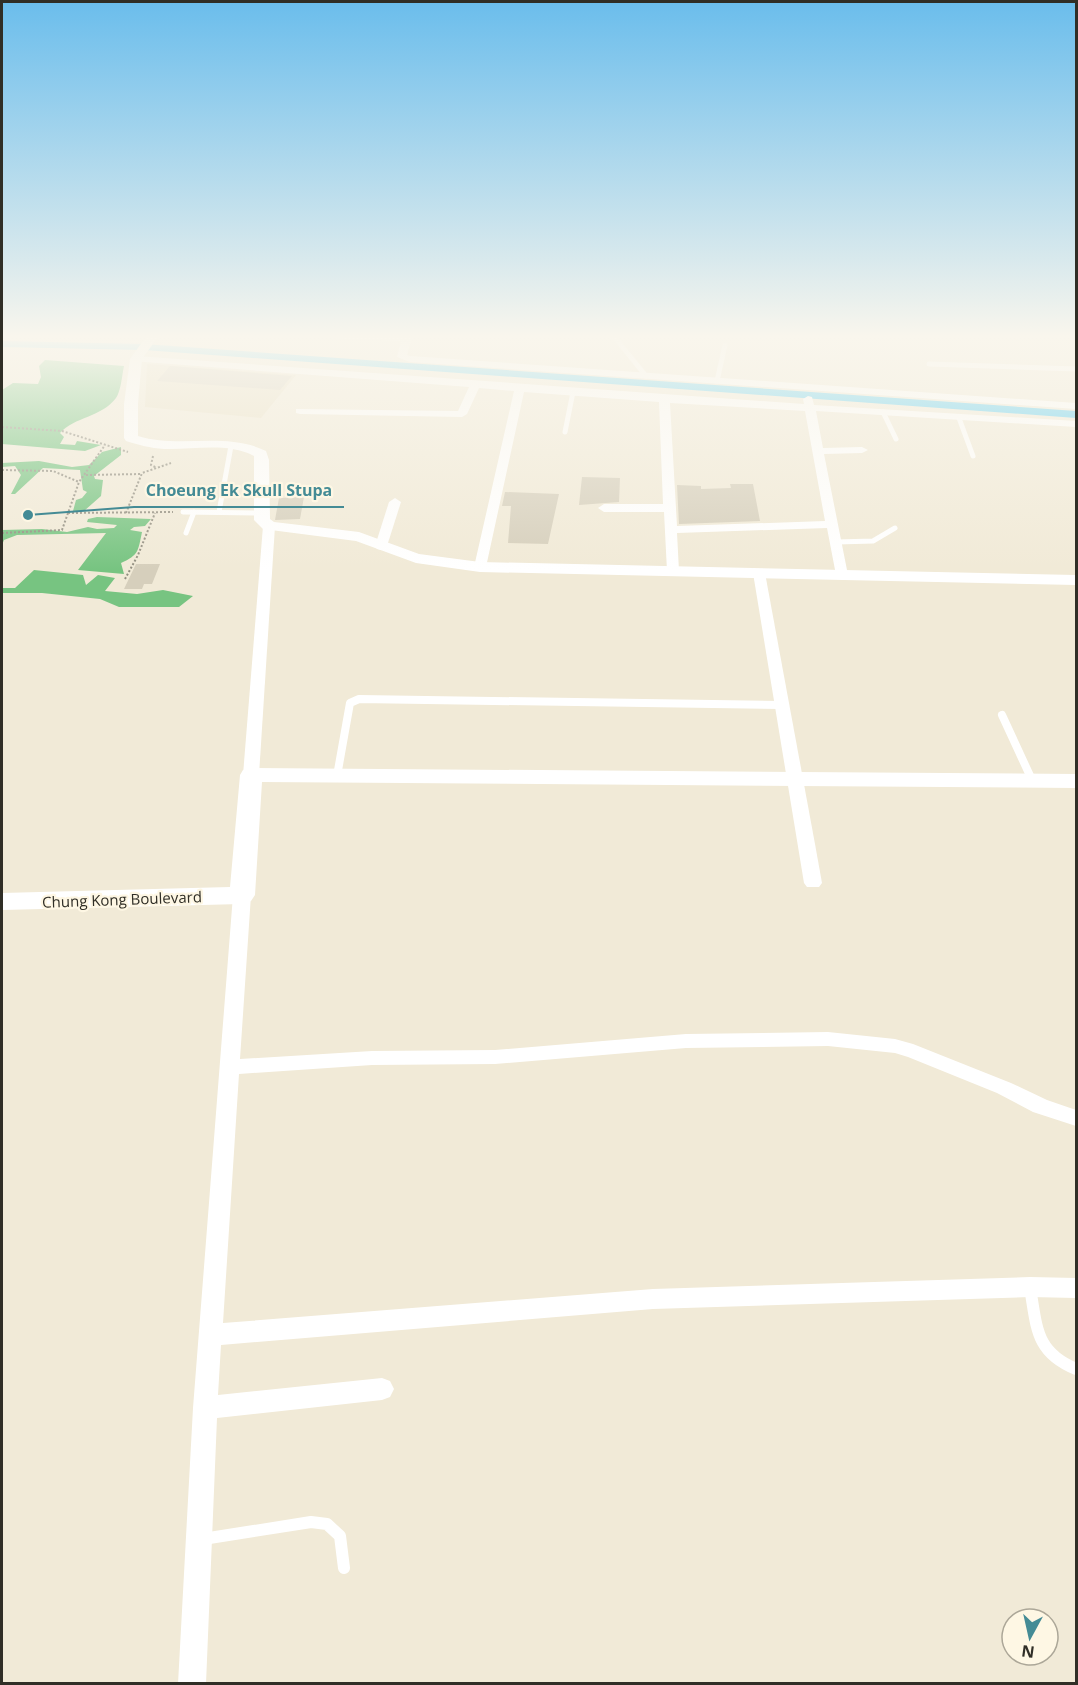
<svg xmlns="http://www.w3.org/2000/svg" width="1078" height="1685" font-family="'Open Sans',sans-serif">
  <rect width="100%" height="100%" fill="#f1ead7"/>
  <polygon fill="#e9e0c5" points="147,364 296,375 261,418 145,407"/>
  <g fill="#77c481">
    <path d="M45,360L124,366C122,375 121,391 116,398C102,417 74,417 60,433L64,437L60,444L75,445L77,441L101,445L85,451L2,444V390L13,383L38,384L41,377L39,366Z"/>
    <polygon points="121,447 121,455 94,476 95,479 103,480 101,496 84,511 73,511 76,500 82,498 87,492 83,490 80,470 43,468 15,494 11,494 21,475 15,466 2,467 2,463 39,461 72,467 89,465 102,452"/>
    <path d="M97,517L151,519L145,526L134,527L130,530L142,532C138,551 139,555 121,563L124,574L78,570L106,533L17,535L4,540L2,545V530L42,529L67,532L88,527L97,529L114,528L117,525L87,522L88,519Z"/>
    <polygon points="34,570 83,575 86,585 98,575 115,578 105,591 137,594 163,590 193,596 179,607 119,607 100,599 42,593 2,593 2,588 15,588"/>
  </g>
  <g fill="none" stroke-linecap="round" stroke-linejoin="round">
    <polygon fill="#4ecbf3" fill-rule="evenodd" points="2,341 144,344 1076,411 1076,418 144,350 2,347"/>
  </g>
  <g fill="#d6cfbc">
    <polygon points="170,366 292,376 280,390 157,381"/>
    <polygon points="582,477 620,478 619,502 579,505"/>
    <polygon points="730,484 753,484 760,521 679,524 677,485 701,486 701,489 731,488"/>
    <polygon points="505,492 559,494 548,544 508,543 511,506 502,506"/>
    <polygon points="304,497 300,519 275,520 279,498"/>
    <polygon points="136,564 160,564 152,584 144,584 142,589 124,589"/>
  </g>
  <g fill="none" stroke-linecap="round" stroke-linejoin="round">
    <g stroke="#928e80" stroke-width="2" stroke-dasharray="2 2" stroke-linecap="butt">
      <polyline points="2,427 62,431 128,452"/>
      <polyline points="153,456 151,465 157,468"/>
      <polyline points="2,470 53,471 79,482"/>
      <polyline points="86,475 141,474"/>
      <polyline points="68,513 173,512"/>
      <polyline points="126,513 142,473 171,463"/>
      <polyline points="2,533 62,530 79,482 105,445"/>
      <polyline points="125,579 138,555 155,513"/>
    </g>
    <g stroke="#fff" stroke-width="5">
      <polyline points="612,334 646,376"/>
      <polyline points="929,364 1076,369"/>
      <polyline points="717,381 725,345"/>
      <polyline points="883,412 896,439"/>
      <polyline points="959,418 973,456"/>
      <polyline points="565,432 573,392"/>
      <polyline points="183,512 261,513"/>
      <polyline points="219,512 231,446"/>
      <polyline points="186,533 194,512"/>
      <polyline points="837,542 873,541 895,528"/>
    </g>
    <g stroke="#fff" stroke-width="8">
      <polyline points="1002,715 1032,780"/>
      <polyline points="337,776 350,703 359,699 781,705"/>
    </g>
    <g stroke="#fff" stroke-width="12">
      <path d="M1030,1288C1037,1327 1035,1352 1076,1369"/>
      <polyline points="203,1539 311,1522 327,1524 340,1536 344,1568"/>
    </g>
    <g fill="#fff" fill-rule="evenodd">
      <polygon points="295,334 413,334 407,355 410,356 1076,403 1076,409 410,362 397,357 401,341 300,337"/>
      <path d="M136,356L804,404L803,399L808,396L812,397L814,405L1076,421V427L816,411L823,448L862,447L868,450L862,453L824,454L848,575L847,578H837L836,575L827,528L677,533L679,571L673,575L667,571L664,512H604L598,508L604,504H663L659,402L524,392L486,567L480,571L474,567L514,391L479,388L467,414L462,417L300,414L296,413V409L458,411L469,387L132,361L131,359ZM670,403L805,411L825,521L677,526Z"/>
      <polygon points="395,498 401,502 387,546 381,550 377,549 375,546 389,502"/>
      <polygon points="269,522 275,526 259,775 251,780 243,775 263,526"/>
      <polygon points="759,569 765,573 815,844 822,883 819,887 807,887 804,883 753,573"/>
      <polygon points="242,889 248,891 251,895 240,1059 372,1051 495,1050 686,1034 828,1032 895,1039 913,1044 1011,1083 1047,1100 1076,1110 1076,1126 1033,1112 997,1093 908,1057 895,1053 828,1046 686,1048 495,1064 372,1065 239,1074 223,1323 653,1289 1030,1277 1076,1278 1076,1298 1030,1297 653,1309 221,1345 218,1395 382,1378 390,1381 394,1389 390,1397 382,1400 217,1418 206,1684 178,1684 193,1408 233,895 236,891"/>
    </g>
    <path fill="#fff" fill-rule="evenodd" d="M148,334H160L142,359L138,404V436C180,449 225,431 266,451L269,460L270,519L274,522L359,532L419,554L480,562L1076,575V585L480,572L416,563L356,541L263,529L254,520V456C227,442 193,450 164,449C150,448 139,445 126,441L124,438V404L130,359Z"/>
    <polygon fill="#fff" fill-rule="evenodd" points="251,768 1076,774 1076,788 262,782 255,895 251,901 242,904 2,910 2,893 230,887 240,775 243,770"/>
  </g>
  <linearGradient id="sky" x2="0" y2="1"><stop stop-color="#6abdec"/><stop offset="0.59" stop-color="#f9f6ed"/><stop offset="1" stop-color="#f9f6ed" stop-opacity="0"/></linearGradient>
  <rect width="1078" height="570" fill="url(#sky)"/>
  <g text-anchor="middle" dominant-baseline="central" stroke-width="4.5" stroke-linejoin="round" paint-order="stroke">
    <g font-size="15" fill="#302e26" stroke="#fef7e4">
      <text transform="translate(122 899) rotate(-2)">Chung Kong Boulevard</text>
    </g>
  </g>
  <path fill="none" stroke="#448b95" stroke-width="2" d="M28 515L134 507H344"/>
  <circle fill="#448b95" stroke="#fef7e4" stroke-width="2" cx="28" cy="515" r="6"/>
  <g font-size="16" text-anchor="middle" font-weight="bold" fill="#448b95" stroke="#fef7e4" stroke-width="4.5" stroke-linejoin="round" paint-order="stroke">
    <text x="239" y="496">Choeung Ek Skull Stupa</text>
  </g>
  <rect width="1078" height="1685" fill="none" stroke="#302e26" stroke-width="6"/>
  <g transform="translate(1030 1637) rotate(188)"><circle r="28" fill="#fef7e4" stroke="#aca798" stroke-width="1.5"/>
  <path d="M0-4.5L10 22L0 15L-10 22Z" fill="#448b95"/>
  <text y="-9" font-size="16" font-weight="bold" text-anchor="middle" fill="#302e26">N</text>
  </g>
</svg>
